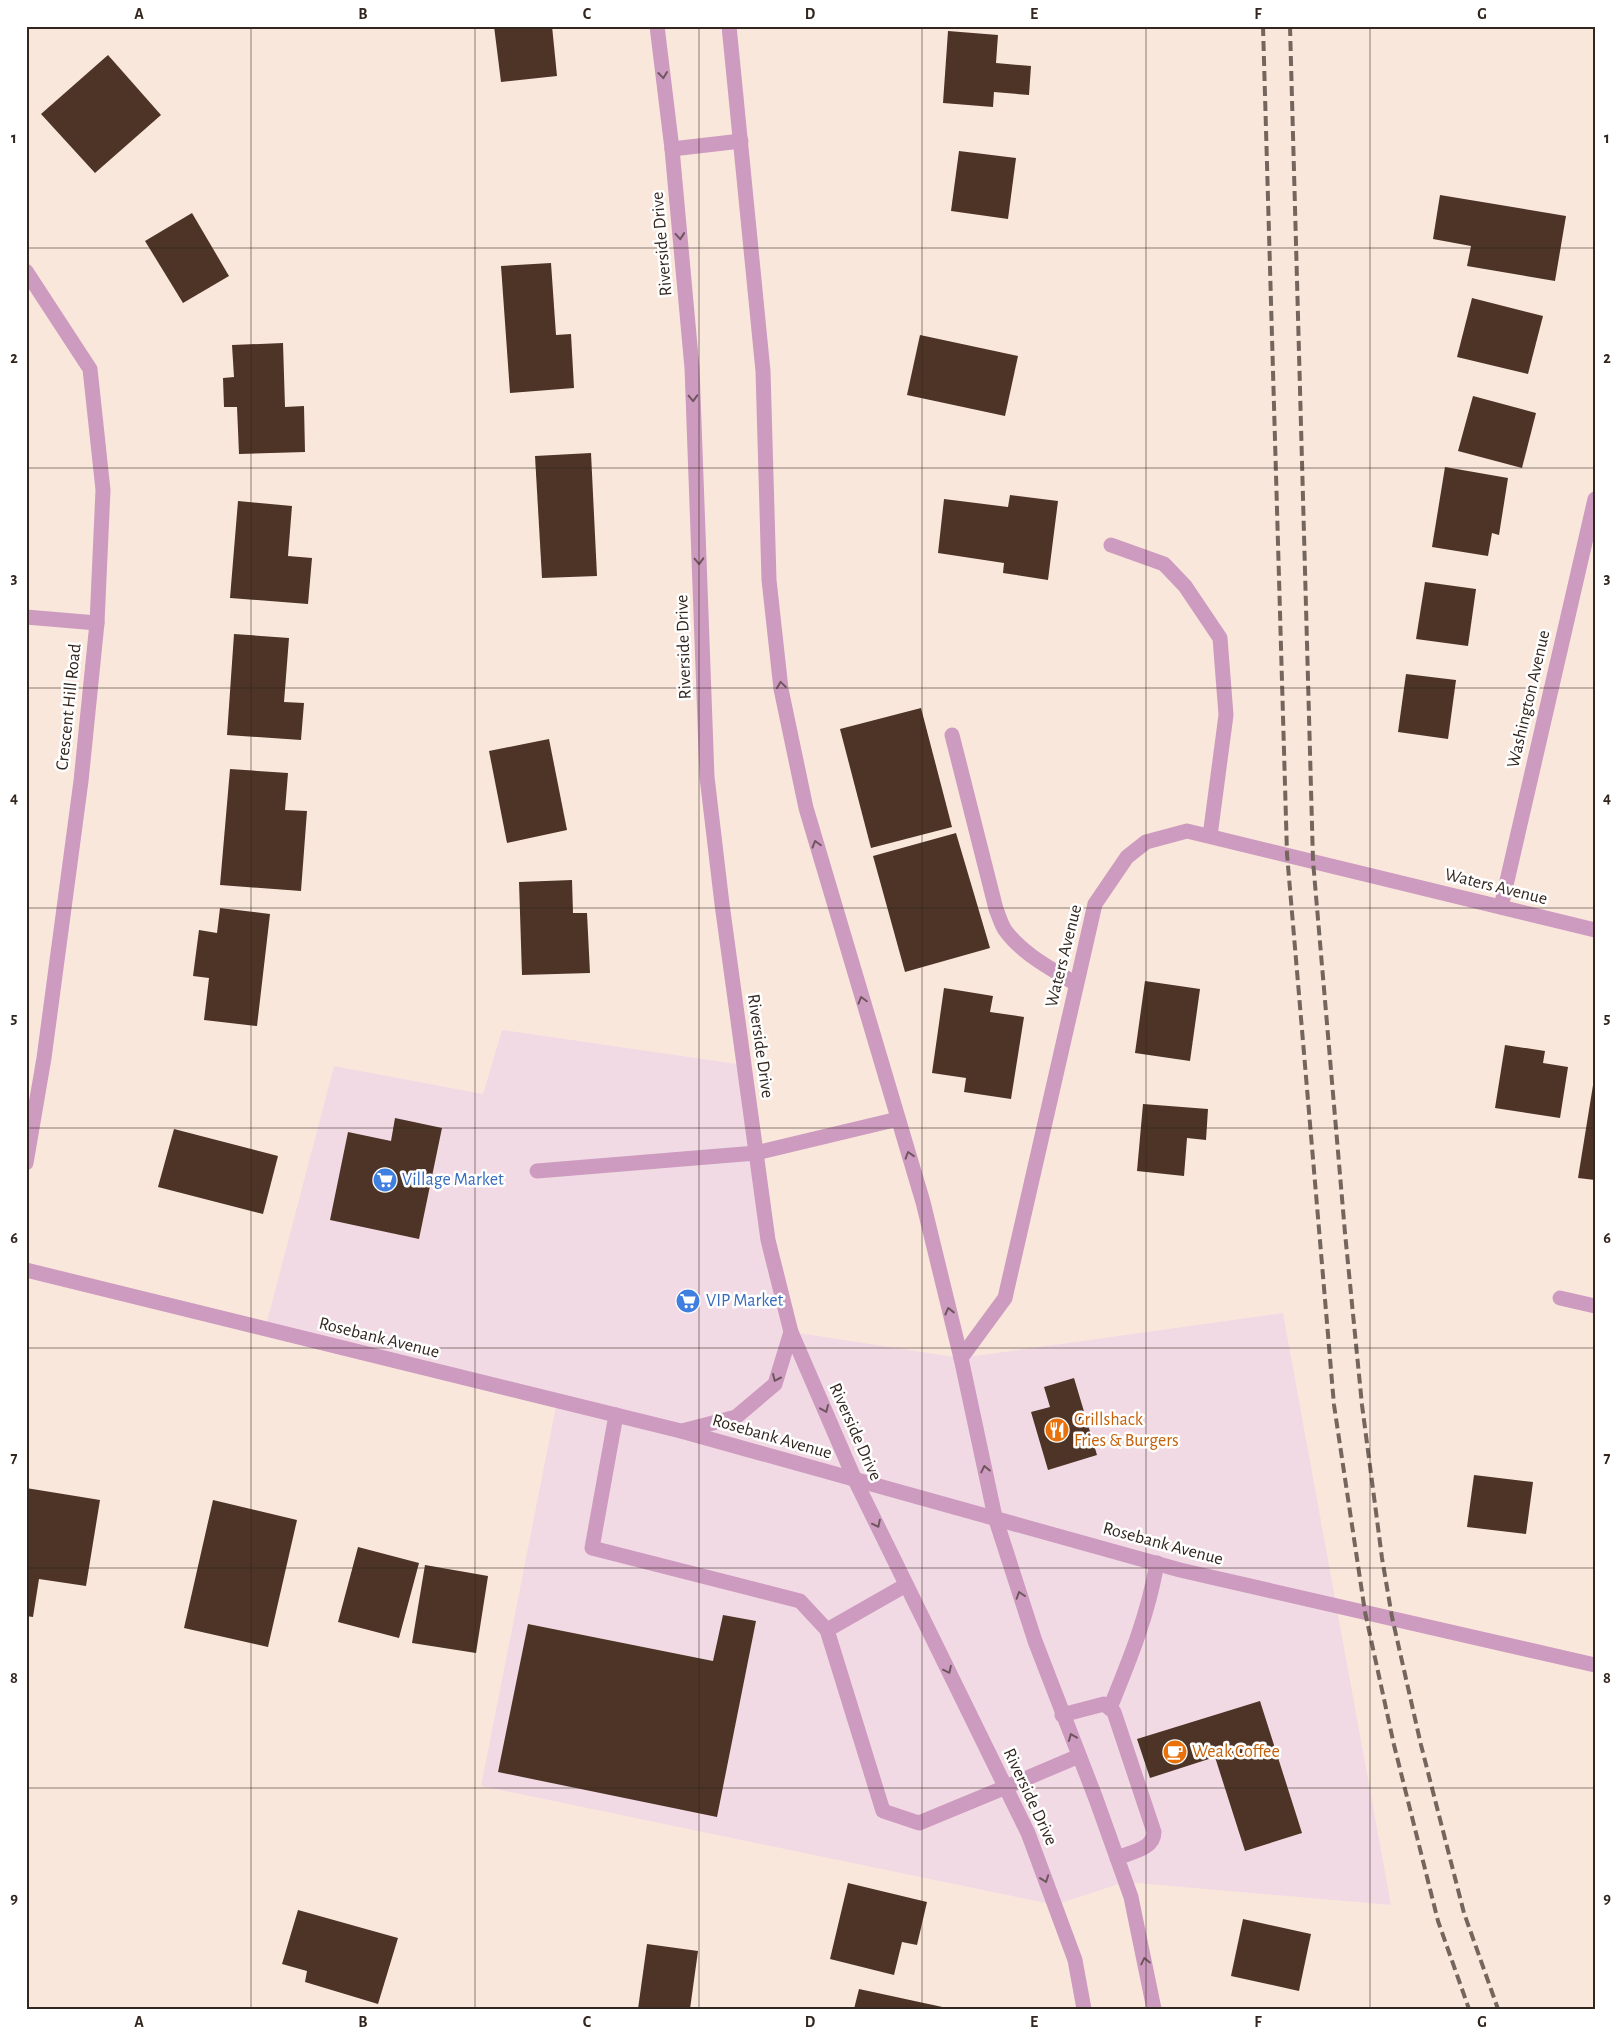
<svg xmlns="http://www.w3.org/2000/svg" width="1621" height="2035" font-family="'Alegreya Sans',sans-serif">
  <rect width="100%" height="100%" fill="#fae7dc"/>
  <polygon fill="#f2dae4" points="502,1030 744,1065 792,1332 961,1358 1283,1313 1391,1905 1125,1882 1055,1905 481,1786 557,1401 265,1329 334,1066 483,1094"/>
  <g fill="#4d3426">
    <polygon points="494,26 552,26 557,76 501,82"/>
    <polygon points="948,31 998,35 996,63 1031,66 1029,95 994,92 993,107 943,103"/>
    <polygon points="108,55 161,115 95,173 41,114"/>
    <polygon points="959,151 1016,158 1008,219 951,211"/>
    <polygon points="1440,195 1566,216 1555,281 1467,266 1471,246 1433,239"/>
    <polygon points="192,213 229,276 183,303 145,241"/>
    <polygon points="551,263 556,335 571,334 574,388 510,393 501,266"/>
    <polygon points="1472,298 1543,316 1528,374 1457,357"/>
    <polygon points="920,335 1018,356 1005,416 907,395"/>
    <polygon points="283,343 285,407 304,406 305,452 239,454 237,407 224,407 223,378 234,377 232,345"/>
    <polygon points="1473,396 1536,413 1522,468 1458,451"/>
    <polygon points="591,453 597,576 542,578 535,456"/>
    <polygon points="1445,467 1508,478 1499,535 1492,533 1488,556 1432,547"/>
    <polygon points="1010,495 1058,501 1048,580 1003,573 1004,563 938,553 944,499 1008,507"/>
    <polygon points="238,501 292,506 288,556 312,558 308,604 230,598"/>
    <polygon points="1425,582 1476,589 1468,646 1416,639"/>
    <polygon points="234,634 289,638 284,702 304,703 301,740 227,735"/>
    <polygon points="1406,674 1456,680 1448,739 1398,732"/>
    <polygon points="921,708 952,827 871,848 840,729"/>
    <polygon points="549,739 567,830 507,843 489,751"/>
    <polygon points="230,769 288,773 285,810 307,811 301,891 220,885"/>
    <polygon points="956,833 990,948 905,972 873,856"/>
    <polygon points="572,880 573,913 587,913 590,973 522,975 519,882"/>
    <polygon points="220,908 270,914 257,1026 204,1020 209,978 193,976 199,930 217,933"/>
    <polygon points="1145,981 1200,989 1190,1061 1135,1053"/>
    <polygon points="944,988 993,996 990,1012 1024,1017 1011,1099 964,1092 966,1078 932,1073"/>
    <polygon points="1505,1045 1545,1051 1543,1063 1568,1067 1560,1118 1495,1108"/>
    <polygon points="1594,1079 1595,1079 1595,1180 1578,1178"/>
    <polygon points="1143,1104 1208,1109 1206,1140 1187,1138 1184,1176 1137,1171"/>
    <polygon points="395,1118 442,1128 419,1239 330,1220 348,1132 391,1141"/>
    <polygon points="174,1129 278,1156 263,1214 158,1187"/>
    <polygon points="1074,1378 1097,1455 1048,1470 1031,1412 1050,1407 1044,1387"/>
    <polygon points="1474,1475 1533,1482 1526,1534 1467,1527"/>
    <polygon points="26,1488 100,1500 86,1586 39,1579 33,1617 26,1616"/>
    <polygon points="213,1500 297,1520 268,1647 184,1628"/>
    <polygon points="358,1547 419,1563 399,1638 338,1622"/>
    <polygon points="425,1565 488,1576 476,1653 412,1643"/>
    <polygon points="723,1615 756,1621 717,1817 498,1772 528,1624 713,1661"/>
    <polygon points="1260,1701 1302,1833 1245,1851 1215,1757 1150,1778 1137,1739"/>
    <polygon points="848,1883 927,1902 917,1945 902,1942 894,1975 830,1959"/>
    <polygon points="298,1910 398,1938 378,2004 305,1982 307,1971 282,1964"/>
    <polygon points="1243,1919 1311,1934 1299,1991 1231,1976"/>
    <polygon points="647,1944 698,1951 690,2009 638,2009"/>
    <polygon points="859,1989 947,2008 947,2009 854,2009"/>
  </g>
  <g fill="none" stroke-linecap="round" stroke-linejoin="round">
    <g stroke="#cd9bbf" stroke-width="15">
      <polyline points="1111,545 1164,564 1185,586 1220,638 1226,715 1210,836"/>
      <path d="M952,735L996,909C999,916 1001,924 1005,930C1022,954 1052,969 1076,984"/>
      <polyline points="537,1171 756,1153"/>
      <polyline points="616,1415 592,1548 800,1601 827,1630 883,1811 919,1823 1006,1787"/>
      <polyline points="827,1630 906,1585"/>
      <path d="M1110,1708C1130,1659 1148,1615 1157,1563"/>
      <path d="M1062,1715L1104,1704L1114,1712L1154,1832C1154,1849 1131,1852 1117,1858"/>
    </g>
    <g stroke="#cd9bbf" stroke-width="15">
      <polyline points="26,271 90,369 103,490 97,623 81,781 44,1058 26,1163"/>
      <polyline points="26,617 97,623"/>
      <polyline points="1501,907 1595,499"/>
      <polyline points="1560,1298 1595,1306"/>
      <polyline points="961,1358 1005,1298 1095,904 1127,857 1146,842 1187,831 1595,930"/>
    </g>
    <g stroke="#cd9bbf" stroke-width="15">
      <polyline points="657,26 672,149 692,368 707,777 722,904 768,1240 791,1332 855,1480 1028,1833 1075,1960 1084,2009"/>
      <polyline points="729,26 763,371 769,580 781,689 806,808 923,1202 961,1358 995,1517 1035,1641 1096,1799 1131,1897 1154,2009"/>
      <polyline points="672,149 741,141"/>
      <polyline points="756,1153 898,1119"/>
      <polyline points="26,1270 681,1431 1180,1570 1595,1665"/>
      <polyline points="682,1431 736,1417 775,1384 791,1332"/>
      <polyline points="1006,1787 1079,1756"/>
    </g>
    <g stroke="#74665d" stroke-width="4" stroke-dasharray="10 5" stroke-linecap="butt">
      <polyline points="1263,26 1287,854 1334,1405 1365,1612 1394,1745 1438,1921 1469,2009"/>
      <polyline points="1290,26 1313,861 1345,1233 1362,1405 1382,1558 1392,1617 1421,1745 1464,1913 1498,2009"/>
    </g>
  </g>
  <defs><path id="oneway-chevron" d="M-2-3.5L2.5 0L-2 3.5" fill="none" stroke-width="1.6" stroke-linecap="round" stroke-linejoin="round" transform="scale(1.25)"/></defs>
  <g stroke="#70555f">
    <use href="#oneway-chevron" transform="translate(663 75) rotate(83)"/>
    <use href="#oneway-chevron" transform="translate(680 236) rotate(85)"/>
    <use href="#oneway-chevron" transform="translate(693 398) rotate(88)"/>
    <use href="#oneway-chevron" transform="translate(699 561) rotate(88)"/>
    <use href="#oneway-chevron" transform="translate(781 685) rotate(-98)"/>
    <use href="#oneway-chevron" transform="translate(816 844) rotate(-106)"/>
    <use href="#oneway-chevron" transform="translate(862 1000) rotate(-106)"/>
    <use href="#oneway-chevron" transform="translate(909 1155) rotate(-107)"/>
    <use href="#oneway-chevron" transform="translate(949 1311) rotate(-104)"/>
    <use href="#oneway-chevron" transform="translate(776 1378) rotate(114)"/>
    <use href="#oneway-chevron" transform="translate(825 1409) rotate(67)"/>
    <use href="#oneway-chevron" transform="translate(985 1469) rotate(-102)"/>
    <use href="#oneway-chevron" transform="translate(877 1524) rotate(64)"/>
    <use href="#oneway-chevron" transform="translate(1020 1595) rotate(-108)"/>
    <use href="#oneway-chevron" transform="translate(948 1670) rotate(64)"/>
    <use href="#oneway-chevron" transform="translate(1072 1737) rotate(-112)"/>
    <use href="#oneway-chevron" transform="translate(1045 1879) rotate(70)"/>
    <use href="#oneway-chevron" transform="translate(1145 1961) rotate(-102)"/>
  </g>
  <path fill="none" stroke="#32261f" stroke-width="1" stroke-opacity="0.55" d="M251,26V2009M475,26V2009M699,26V2009M922,26V2009M1146,26V2009M1370,26V2009M26,248H1595M26,468H1595M26,688H1595M26,908H1595M26,1128H1595M26,1348H1595M26,1568H1595M26,1788H1595"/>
  <defs>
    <symbol id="supermarket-disc" viewBox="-11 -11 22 22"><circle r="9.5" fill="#3f7fe0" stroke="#fff"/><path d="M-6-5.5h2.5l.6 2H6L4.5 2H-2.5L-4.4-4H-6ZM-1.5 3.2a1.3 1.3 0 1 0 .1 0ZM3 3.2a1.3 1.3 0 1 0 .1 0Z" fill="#fff"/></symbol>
    <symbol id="restaurant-disc" viewBox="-11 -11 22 22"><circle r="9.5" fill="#e8710a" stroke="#fff"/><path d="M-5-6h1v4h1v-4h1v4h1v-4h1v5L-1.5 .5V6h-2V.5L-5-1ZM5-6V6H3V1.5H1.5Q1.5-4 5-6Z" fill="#fff"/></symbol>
    <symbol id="cafe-disc" viewBox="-11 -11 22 22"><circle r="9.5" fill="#e8710a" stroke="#fff"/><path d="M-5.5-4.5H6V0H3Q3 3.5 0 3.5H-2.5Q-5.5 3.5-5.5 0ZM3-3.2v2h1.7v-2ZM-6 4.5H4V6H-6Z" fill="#fff"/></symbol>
  </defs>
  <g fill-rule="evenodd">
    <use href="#supermarket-disc" x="371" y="1166" width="28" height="28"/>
    <use href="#supermarket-disc" x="674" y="1287" width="28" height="28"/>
    <use href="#restaurant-disc" x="1043" y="1416" width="28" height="28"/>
    <use href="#cafe-disc" x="1161" y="1738" width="28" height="28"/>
  </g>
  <g text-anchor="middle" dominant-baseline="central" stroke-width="5" stroke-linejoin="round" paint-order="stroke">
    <g font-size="18" fill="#32261f" stroke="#fff">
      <text transform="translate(662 244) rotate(-95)">Riverside Drive</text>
      <text transform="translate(684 647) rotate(-92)">Riverside Drive</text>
      <text transform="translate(1529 699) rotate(-77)">Washington Avenue</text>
      <text transform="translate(69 707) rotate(-84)">Crescent Hill Road</text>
      <text transform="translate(1496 887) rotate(14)">Waters Avenue</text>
      <text transform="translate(1064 956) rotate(-76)">Waters Avenue</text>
      <text transform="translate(760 1046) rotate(82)">Riverside Drive</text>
      <text transform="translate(379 1338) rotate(14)">Rosebank Avenue</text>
      <text transform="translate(855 1432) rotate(66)">Riverside Drive</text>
      <text transform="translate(772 1437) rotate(16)">Rosebank Avenue</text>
      <text transform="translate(1163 1544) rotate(15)">Rosebank Avenue</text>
      <text transform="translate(1030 1797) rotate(65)">Riverside Drive</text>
    </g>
    <g font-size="18" fill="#366cbe" stroke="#fff" text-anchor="start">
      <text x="402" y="1180">Village Market</text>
      <text x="706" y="1301">VIP Market</text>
    </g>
    <g font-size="18" fill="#c56008" stroke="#fff" text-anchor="start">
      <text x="1074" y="1420">Grillshack<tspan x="1074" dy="21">Fries &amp; Burgers</tspan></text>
      <text x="1192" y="1752">Weak Coffee</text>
    </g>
  </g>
  <rect width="1621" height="2035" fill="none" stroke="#ffffff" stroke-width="55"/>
  <rect x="28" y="28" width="1566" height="1980" fill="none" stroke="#32261f" stroke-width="2"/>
  <g font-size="16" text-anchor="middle" font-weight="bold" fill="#32261f">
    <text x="139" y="19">A</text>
    <text x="363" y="19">B</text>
    <text x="587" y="19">C</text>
    <text x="810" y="19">D</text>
    <text x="1034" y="19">E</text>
    <text x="1258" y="19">F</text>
    <text x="1482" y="19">G</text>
    <text x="14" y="143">1</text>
    <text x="1607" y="143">1</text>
    <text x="14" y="363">2</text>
    <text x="1607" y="363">2</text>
    <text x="14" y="583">3</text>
    <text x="1607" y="583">3</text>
    <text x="14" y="803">4</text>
    <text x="1607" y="803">4</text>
    <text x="14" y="1023">5</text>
    <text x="1607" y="1023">5</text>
    <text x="14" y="1243">6</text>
    <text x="1607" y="1243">6</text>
    <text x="14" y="1463">7</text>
    <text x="1607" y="1463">7</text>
    <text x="14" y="1683">8</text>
    <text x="1607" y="1683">8</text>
    <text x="14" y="1903">9</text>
    <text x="1607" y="1903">9</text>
    <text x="139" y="2027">A</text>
    <text x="363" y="2027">B</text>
    <text x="587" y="2027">C</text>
    <text x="810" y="2027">D</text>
    <text x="1034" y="2027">E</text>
    <text x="1258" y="2027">F</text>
    <text x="1482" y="2027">G</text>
  </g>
</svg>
